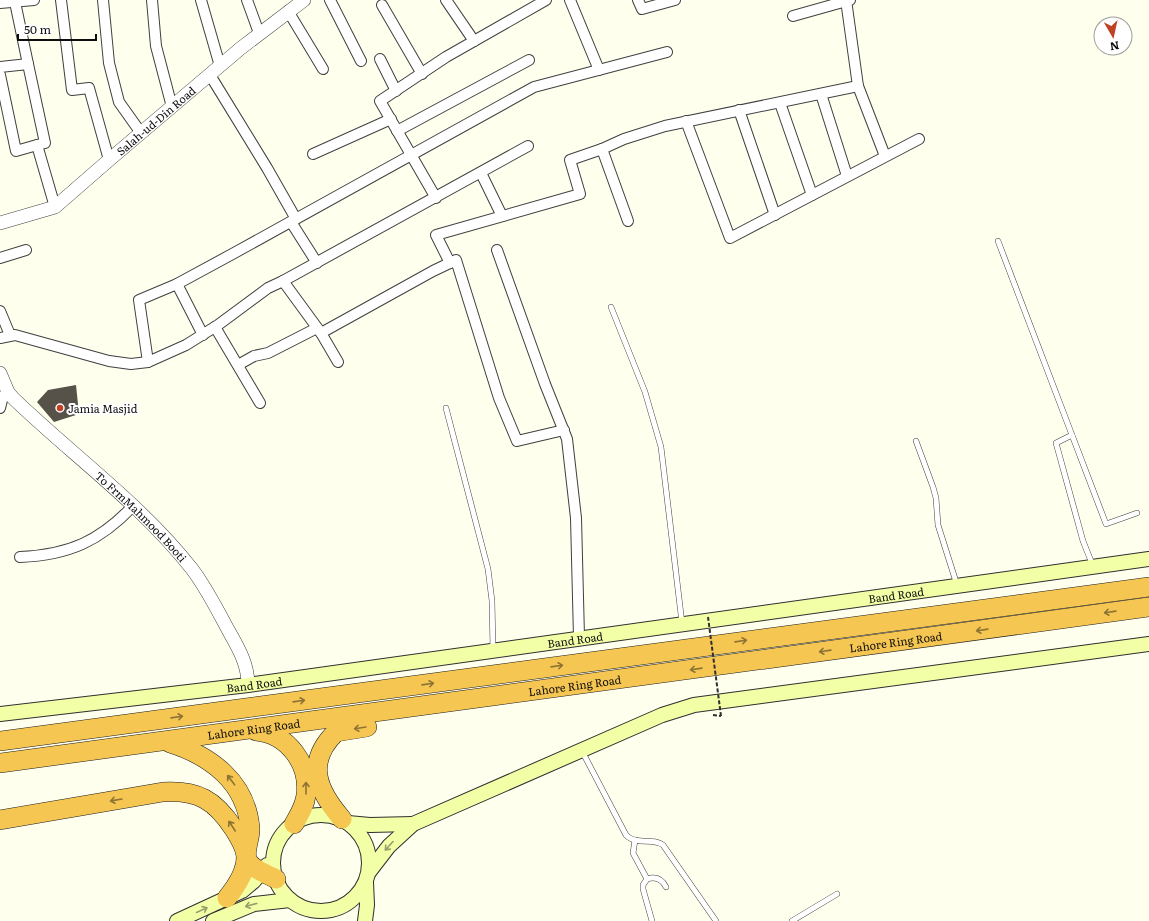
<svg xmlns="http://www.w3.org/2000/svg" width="1149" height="921" font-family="Literata,serif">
  <rect width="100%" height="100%" fill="#feffec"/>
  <polygon fill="#565149" points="76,385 79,414 54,422 37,402 48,390"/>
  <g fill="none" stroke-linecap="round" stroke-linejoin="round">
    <defs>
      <g id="service">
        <polyline points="998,241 1072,435 1056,443 1083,541 1093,566"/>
        <polyline points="611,307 645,392 661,447 682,623"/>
        <polyline points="446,408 488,569 492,601 493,650"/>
        <polyline points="1072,435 1106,524 1137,513"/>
        <polyline points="916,441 933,487 936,498 938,525 957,585"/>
        <path d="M582,751L626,835C636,846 653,837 663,845L716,921"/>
        <polyline points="635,840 633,853 647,879 643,885 643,889 652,921"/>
        <path d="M647,879C656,876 662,879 666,887"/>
        <polyline points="792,921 837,894"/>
      </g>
      <g id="minor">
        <polyline points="61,0 72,90 89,88 109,160"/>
        <polyline points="103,0 109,63 119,102 141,133"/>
        <polyline points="152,0 156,46 172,107"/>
        <polyline points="201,0 220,66"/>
        <polyline points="247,0 259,33"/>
        <polyline points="330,0 361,61"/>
        <polyline points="446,0 474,41"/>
        <polyline points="570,0 599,70"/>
        <polyline points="638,0 642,9 675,0"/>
        <polyline points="846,0 858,86 885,156"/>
        <polyline points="15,2 28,64"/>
        <polyline points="0,3 34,0"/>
        <polyline points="382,5 422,74"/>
        <polyline points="288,11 323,69"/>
        <polyline points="793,16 850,0"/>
        <polyline points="380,59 396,91"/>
        <polyline points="0,67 28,64 45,143 37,145 55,207"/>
        <polyline points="0,75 16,151 37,145"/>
        <polyline points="210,75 267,168 296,219"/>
        <polyline points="821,94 847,176"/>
        <polyline points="780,103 812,195"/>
        <polyline points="739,110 775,215"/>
        <polyline points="686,121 730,238 919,139"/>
        <polyline points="397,131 529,60"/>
        <polyline points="602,149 628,221"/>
        <polyline points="313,154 391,119"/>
        <polyline points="481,173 502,216"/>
        <polyline points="436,198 380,101 446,57 546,0"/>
        <polyline points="291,222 317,263"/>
        <polyline points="497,250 545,384 567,439 576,518 579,637"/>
        <polyline points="0,258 26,250"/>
        <polyline points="450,263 436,235 580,194 570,160 602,149 624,139 665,126 858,86"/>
        <polyline points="283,281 528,146"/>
        <polyline points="177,284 203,335"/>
        <polyline points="0,311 10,335"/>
        <polyline points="215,327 260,403"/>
        <polyline points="0,338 15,335 109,361 131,364 148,362 186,345 218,325 268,288 283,281 321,333"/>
        <polyline points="148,362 139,300 177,284 236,252 534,87 667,52"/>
        <polyline points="338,362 321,333 433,271 456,260 499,398 517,441 564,430"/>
        <polyline points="238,365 254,356 268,353 317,328"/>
        <polyline points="0,408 3,396 8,392"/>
        <path d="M20,557C69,555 100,541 133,506"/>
      </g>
      <g id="tertiary">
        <path id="s1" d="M0,223L55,207L109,160L241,48L304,0"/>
        <path id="s2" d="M0,373L8,392L13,398C72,455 141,504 192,569C205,586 216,607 226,626C237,646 248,662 248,685"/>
      </g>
      <g id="secondary">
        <path id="s3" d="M0,714L248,685L1149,559"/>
        <circle cx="321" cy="863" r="48"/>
        <polyline points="348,823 370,825 413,824"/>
        <polyline points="369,872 389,846 413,824 662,715 694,705 1149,644"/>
        <polyline points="177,921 242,891 254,881 267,865"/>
        <polyline points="213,921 254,904 290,900"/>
        <polyline points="365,921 367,905 366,882"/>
      </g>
      <g id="motorway">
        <path d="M256,731C288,734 310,764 306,795C305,806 299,815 294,824"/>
        <polyline points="0,741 1149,587"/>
        <path d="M170,743C211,756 246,782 250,828C251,838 243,852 248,861C253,870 268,874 276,879"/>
        <path id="s4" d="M0,763L1149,607"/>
        <path d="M342,819C317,790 305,762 336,732L367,727"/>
        <path d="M0,820L163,792C198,790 215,800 234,829C239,837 246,848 246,857C246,872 236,887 227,898"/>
      </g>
    </defs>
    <use href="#service" stroke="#404040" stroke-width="6"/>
    <use href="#minor" stroke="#404040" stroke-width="12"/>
    <use href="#tertiary" stroke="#404040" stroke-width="14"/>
    <use href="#secondary" stroke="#2f2f2f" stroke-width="16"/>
    <use href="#motorway" stroke="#1e1e1e" stroke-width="20"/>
    <polyline stroke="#2f2f2f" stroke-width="2" stroke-dasharray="4 2" stroke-linecap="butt" points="713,715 721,716"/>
    <use href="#service" stroke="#fff" stroke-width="5"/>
    <use href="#minor" stroke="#fff" stroke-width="10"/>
    <use href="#tertiary" stroke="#fff" stroke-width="13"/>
    <use href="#secondary" stroke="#f3ffa7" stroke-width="14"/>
    <use href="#motorway" stroke="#f6c653" stroke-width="19"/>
    <polyline stroke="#2f2f2f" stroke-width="2" stroke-dasharray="4 2" stroke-linecap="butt" points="708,617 721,716"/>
  </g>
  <defs><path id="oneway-shaft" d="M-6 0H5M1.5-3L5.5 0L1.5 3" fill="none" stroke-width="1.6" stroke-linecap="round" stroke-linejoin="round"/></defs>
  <g stroke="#8d7334">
    <use href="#oneway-shaft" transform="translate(1110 612) rotate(172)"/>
    <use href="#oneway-shaft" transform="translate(982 630) rotate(172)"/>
    <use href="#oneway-shaft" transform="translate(741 641) rotate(-8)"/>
    <use href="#oneway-shaft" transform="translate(825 651) rotate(172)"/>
    <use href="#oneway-shaft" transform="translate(557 666) rotate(-8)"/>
    <use href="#oneway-shaft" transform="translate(696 669) rotate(172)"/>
    <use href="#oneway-shaft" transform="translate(428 684) rotate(-8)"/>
    <use href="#oneway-shaft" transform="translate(299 701) rotate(-8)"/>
    <use href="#oneway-shaft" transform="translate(177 717) rotate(-8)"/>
    <use href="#oneway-shaft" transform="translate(360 728) rotate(171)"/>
    <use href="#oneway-shaft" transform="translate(231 780) rotate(-127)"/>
    <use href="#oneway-shaft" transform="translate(306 788) rotate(-90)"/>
    <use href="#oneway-shaft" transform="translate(116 800) rotate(170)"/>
    <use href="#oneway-shaft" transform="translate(232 826) rotate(-123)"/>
  </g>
  <g stroke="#979e69">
    <use href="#oneway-shaft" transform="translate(389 846) rotate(132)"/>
    <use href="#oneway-shaft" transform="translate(251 905) rotate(165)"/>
    <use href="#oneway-shaft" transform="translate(202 910) rotate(-25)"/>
  </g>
  <circle fill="#be4223" stroke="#fff" stroke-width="1.5" cx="60" cy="408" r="4"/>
  <g text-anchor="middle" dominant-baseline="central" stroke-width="4" stroke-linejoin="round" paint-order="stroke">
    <g font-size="11" fill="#0d0d0d" stroke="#fff">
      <text stroke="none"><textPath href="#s1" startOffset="190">Salah-ud-Din Road</textPath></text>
      <text stroke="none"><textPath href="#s2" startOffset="203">To FrmMahmood Booti</textPath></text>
      <text stroke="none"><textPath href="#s3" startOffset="904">Band Road</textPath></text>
      <text stroke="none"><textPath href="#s3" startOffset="580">Band Road</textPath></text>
      <text stroke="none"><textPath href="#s4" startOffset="904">Lahore Ring Road</textPath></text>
      <text stroke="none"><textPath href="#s3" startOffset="256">Band Road</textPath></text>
      <text stroke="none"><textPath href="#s4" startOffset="580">Lahore Ring Road</textPath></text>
      <text stroke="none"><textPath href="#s4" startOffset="256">Lahore Ring Road</textPath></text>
    </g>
    <g font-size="11" fill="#0d0d0d" stroke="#fff" text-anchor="start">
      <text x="68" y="408">Jamia Masjid</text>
    </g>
  </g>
  <g transform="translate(1113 36) rotate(171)"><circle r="19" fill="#ffffff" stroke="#9e9e9e"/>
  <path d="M0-3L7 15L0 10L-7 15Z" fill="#be4223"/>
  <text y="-6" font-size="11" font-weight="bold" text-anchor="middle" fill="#0d0d0d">N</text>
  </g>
  <path d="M18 34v6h78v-6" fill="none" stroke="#0d0d0d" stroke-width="2"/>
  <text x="24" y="34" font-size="12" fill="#0d0d0d" stroke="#ffffff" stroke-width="3" paint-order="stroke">50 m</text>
</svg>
